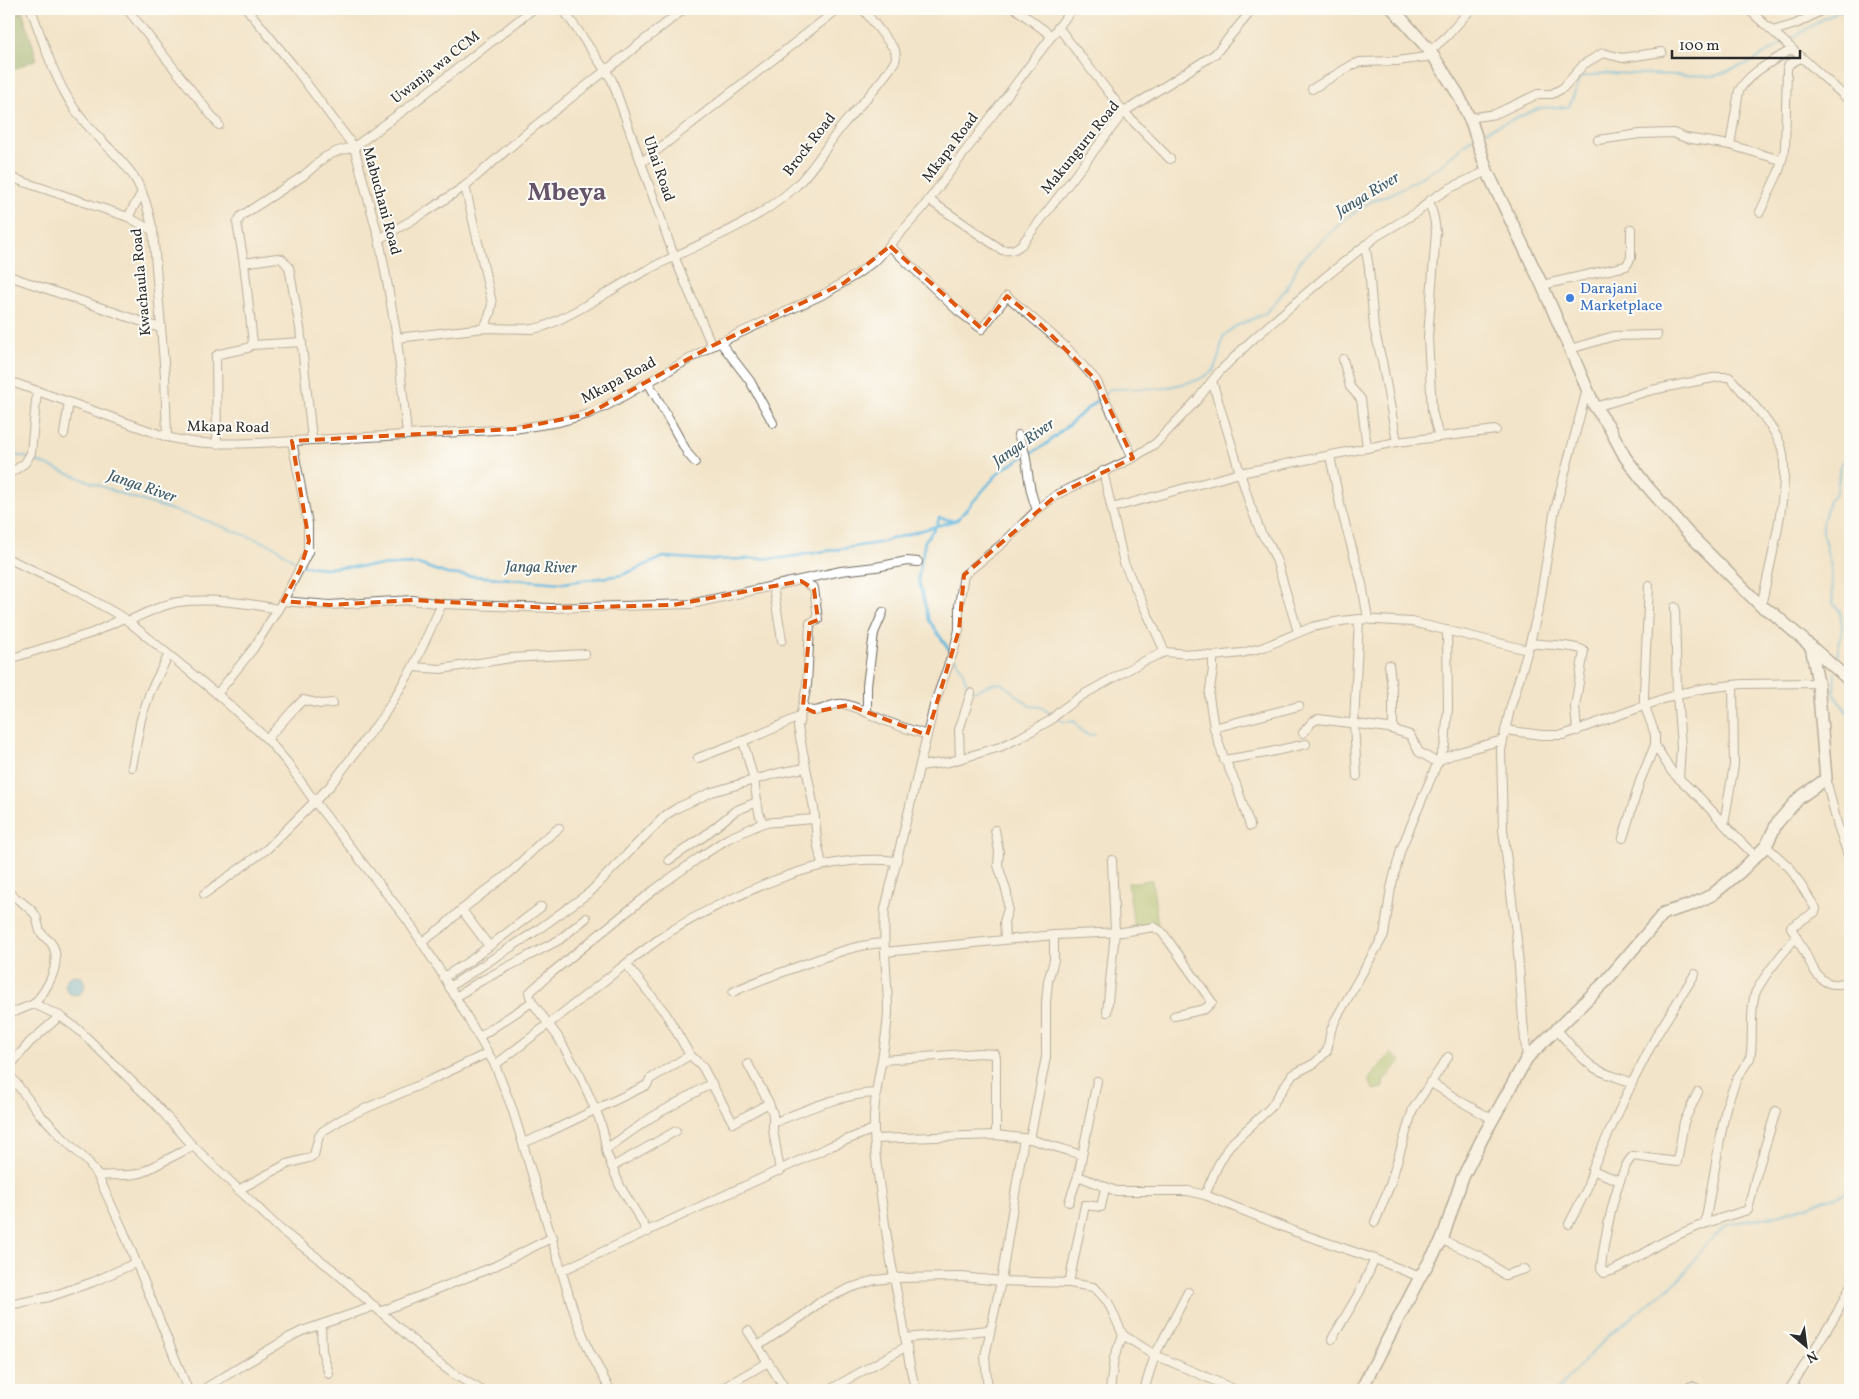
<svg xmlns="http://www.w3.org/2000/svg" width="1859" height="1399" font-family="Vollkorn,serif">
  <rect width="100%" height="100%" fill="#fdfcf7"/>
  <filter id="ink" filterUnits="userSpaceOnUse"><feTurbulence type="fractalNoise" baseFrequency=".02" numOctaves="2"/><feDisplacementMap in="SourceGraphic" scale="10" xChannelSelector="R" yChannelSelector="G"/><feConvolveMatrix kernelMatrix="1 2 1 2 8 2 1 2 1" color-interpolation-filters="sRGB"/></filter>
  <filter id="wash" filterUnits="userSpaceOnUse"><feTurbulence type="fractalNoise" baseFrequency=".0096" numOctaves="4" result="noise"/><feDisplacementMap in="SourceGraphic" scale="20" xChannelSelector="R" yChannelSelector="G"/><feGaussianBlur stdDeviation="1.12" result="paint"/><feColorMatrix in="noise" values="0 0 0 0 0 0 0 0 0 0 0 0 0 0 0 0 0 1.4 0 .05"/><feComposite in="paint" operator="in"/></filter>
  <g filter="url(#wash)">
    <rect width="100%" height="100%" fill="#f2e4c8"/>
    <g fill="#9ec16a" stroke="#64764a">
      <polygon points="1152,880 1158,924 1134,927 1128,883"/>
      <polygon points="1391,1053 1401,1061 1383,1081 1383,1088 1374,1090 1368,1080"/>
    </g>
    <polygon fill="#7ea75e" stroke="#546944" points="19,9 22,9 37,59 11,71 9,64 9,13"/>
    <circle fill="#62b7de" stroke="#467184" cx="75" cy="985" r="10"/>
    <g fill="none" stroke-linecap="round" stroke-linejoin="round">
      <g stroke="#62b7de" stroke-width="2.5">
        <polyline points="1478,134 1540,108 1569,107 1581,77 1606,73 1715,76 1751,62 1837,11 1850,11"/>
        <polyline points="9,454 25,457 127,496 207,521 274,546 300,565 324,568 418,564 447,574 563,583 622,575 664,557 708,560 782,558 878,543 957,520 1001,470 1045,445 1110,389 1165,388 1198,380 1213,371 1219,356 1223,337 1234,327 1266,313 1286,289 1300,261 1345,219 1370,202 1395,192 1439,167 1472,138"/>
        <path d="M951,520L939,518L937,525L925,541L918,578L929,620L962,669L968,688L974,691L995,683L1003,684L1030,706L1041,707L1063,722L1074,721C1082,731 1081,735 1095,735"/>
        <polyline points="1836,662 1842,627 1840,612 1833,603 1831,568 1823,534 1823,522 1829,501 1837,492 1840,465 1850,454"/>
        <polyline points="1835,673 1834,694 1850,716"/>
        <polyline points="1557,1390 1609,1335 1680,1279 1705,1245 1728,1224 1775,1216 1850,1192"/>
      </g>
    </g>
  </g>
  <g filter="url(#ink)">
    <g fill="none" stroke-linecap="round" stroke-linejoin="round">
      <defs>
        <g id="street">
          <path d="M31,9C44,44 54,79 76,111C93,136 120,154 136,180C145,196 149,213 153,231L165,375L167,437"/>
          <polyline points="127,9 219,125"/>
          <polyline points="247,9 295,68 354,147 379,239 388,287 397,338 407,434"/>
          <polyline points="563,9 612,80 674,256 712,346"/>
          <polyline points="1016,9 1052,36"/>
          <polyline points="1748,9 1850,101"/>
          <polyline points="9,12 17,9"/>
          <polyline points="1058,27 1124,112 1170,159"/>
          <polyline points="1773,31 1796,24 1824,9"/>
          <polyline points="1430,51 1447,36 1471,9"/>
          <polyline points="1312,89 1352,65 1360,62 1397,61 1433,56"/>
          <polyline points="1469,118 1495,114 1538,94 1552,94 1563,88 1584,64 1603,53 1622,58 1662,52"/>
          <polyline points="1598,140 1640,134 1673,133 1686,138 1730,145 1781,160"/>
          <path d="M1730,145L1739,91C1749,72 1774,61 1792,49"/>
          <polyline points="642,162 838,9"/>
          <polyline points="9,177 128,217 153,231"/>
          <polyline points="465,186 492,303 490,314 484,328"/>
          <polyline points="9,188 12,178"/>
          <path d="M929,200L1002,250C1011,251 1015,250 1022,244L1124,112L1215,54L1247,16L1251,9"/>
          <polyline points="1429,201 1434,218 1436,232 1428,337 1432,411 1439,437"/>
          <polyline points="1760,212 1779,171 1785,149 1787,69 1789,64 1801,58"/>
          <polyline points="128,217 142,192"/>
          <polyline points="379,239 426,212 465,186 530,130 684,9"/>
          <polyline points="1365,245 1369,268 1374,328 1382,361 1397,442"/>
          <polyline points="890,246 957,310 982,329 1007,296 1066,347 1096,380 1133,458"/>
          <polyline points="9,276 160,328"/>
          <polyline points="1542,285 1626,266 1631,258 1631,229"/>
          <path d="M397,338L484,328L533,329L545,326C580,312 611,289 645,271C694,245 755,225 796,186C815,168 826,146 842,126C860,104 880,86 895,61L896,57L895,50L863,9"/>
          <polyline points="720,342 750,381 773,423"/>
          <polyline points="252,345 302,342"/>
          <polyline points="1570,349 1614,336 1657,335"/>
          <polyline points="1343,359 1350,387 1361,399 1367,448"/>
          <path d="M9,381L167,437C197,445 228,444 258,443L514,429L559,422L588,414L608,405L712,346L826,293L857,274L877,259L922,209L1072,9"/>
          <polyline points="1212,381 1250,505 1261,533 1270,546 1277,562 1298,632"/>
          <polyline points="648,382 688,454 695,462"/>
          <path d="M1595,407L1652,390L1718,377H1729L1734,382C1750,401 1770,421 1780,443C1794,476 1769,569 1761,606"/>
          <polyline points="64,434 69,402"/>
          <path d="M1018,435C1028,455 1026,465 1030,486C1031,494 1034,502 1037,510"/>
          <polyline points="312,439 300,328 289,267 282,259 277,258 244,263 237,223 241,216 303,176 325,157 338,151 354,147 407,108 533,9"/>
          <polyline points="217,444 216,356 219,354 248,348 253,343 244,263"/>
          <polyline points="1330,456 1341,509 1362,584 1368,619"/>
          <polyline points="1103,471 1124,563 1165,652"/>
          <polyline points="9,474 25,463 31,453 37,391"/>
          <polyline points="1112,508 1240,473 1397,442 1496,430"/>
          <polyline points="9,559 73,589 124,618 217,694 267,739 287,762 315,802 408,921 441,972 495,1065 512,1108 574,1312 589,1350 610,1390"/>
          <polyline points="806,580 807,584 814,588 818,620 810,623 807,685 798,727 814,808 817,841 822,865"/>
          <polyline points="773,587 782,640"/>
          <polyline points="283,601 329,605 413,600 442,604 551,608 691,604 841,571 876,567 907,561 918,562"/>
          <polyline points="1675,607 1677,694 1681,747 1679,778"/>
          <path d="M128,621C144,614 161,605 178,602C209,598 248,603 278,609"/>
          <path d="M1530,643C1541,645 1578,645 1584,651L1575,707L1577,731"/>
          <polyline points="1213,656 1213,669 1209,696 1214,728 1222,753 1236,784 1250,826"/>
          <polyline points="9,659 92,633 124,618"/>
          <polyline points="1389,665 1393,696 1393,729"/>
          <polyline points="413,667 441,669 511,658 585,654"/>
          <polyline points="217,694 253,649 283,601 308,552 308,524 292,441"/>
          <path d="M803,707C818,718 828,702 843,704C858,706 869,715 883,720C897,726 912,730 927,735"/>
          <polyline points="867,712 867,685 874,633 883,612"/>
          <polyline points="1214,728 1299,706"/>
          <polyline points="1505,730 1541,735 1563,735 1677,694 1707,688 1742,684 1818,683"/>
          <polyline points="1303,733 1312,722 1318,719 1388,728 1410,735 1419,752 1438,763"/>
          <polyline points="267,739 293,710 303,700 321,704 333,703"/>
          <polyline points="743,741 754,780 759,813 763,823"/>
          <polyline points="1655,745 1672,772 1701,799 1734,835 1755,856"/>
          <polyline points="698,758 761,734 799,717"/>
          <polyline points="960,759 959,730 971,693"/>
          <polyline points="1224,760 1266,753 1306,744"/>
          <polyline points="1440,760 1459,752 1503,740"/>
          <polyline points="920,766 949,762 1000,747 1019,738 1051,720 1060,711 1081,696 1142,662 1165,652 1213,656 1242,653 1264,647 1312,627 1341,621 1359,619 1412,622 1528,650"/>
          <polyline points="132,767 141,719 150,692 168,656"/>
          <polyline points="1357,776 1354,724 1359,619"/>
          <polyline points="1826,779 1837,823 1850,861"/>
          <polyline points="1724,824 1734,765 1733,685"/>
          <polyline points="995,830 999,852 998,865 1007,893 1008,909 1004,922 1005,939"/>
          <polyline points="1623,838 1640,781 1655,745 1655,734 1644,704 1644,693 1649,585"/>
          <path d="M1766,846L1790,868L1816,909L1815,912L1791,927L1814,970C1823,985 1835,987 1850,981"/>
          <polyline points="669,860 703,837 735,811 757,802"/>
          <path d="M9,893C18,900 30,906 36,916C38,921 38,926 40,931C43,937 50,940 53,946C62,965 46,991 34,1004"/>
          <polyline points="204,894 267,849 330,786 384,715 413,667 442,604"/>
          <polyline points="462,910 489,946"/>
          <polyline points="422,942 444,926 460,911 512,871 540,843 559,828"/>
          <polyline points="885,952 1054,935 1122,932 1154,927 1162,932 1168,940 1212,1002 1205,1009 1174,1016"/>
          <polyline points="626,964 666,1014 690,1055 702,1066 733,1123 769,1103"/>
          <polyline points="444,977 471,960 541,907"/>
          <polyline points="449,987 536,931 590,892 636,845 666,815 677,808 712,792 778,773 805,768"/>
          <path d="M733,992C753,982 770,977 791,969C823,958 850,945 884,943"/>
          <polyline points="456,997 477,983 559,940 586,918"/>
          <polyline points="1107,1012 1115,932 1112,860"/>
          <polyline points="9,1014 34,1004 60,1016 79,1030 156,1105 193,1146 281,1230 332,1269 435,1360 455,1375 481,1390"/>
          <path d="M1557,1030C1568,1042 1579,1057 1593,1067C1605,1075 1619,1077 1632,1083"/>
          <polyline points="479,1037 532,1002"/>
          <polyline points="1527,1058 1523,1021 1517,940 1503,830 1501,750 1510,709 1528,650 1539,607 1554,514 1587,389"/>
          <polyline points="883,1060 979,1053 995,1054 996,1058 996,1135"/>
          <polyline points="748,1064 768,1101 773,1114 773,1130 780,1171"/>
          <path d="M495,1065C532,1037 568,1009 604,981C626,964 648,946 671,931C702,912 736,896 770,882C811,866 852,856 896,861"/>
          <polyline points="9,1067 30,1042 60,1016"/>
          <polyline points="9,1074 41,1116 46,1120 63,1138 89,1163 98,1176 123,1230 188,1390"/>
          <polyline points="1430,1082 1460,1101 1492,1119"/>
          <path d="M1698,1092L1684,1122L1677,1162L1633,1156C1617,1169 1603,1246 1601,1268L1604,1273C1620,1271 1649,1249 1665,1241C1692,1227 1720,1218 1748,1210L1756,1176L1776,1111"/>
          <path d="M773,1123C805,1110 841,1094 876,1093"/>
          <polyline points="875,1139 996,1135 1030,1139 1082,1155"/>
          <polyline points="1030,1139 1046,1057 1046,1003 1048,981 1054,960 1054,935"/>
          <polyline points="523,1143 547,1133 647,1085 650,1079 690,1055"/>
          <polyline points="606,1149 652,1117 712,1083"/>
          <polyline points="612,1167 676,1131"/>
          <polyline points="1592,1170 1620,1181"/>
          <path d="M98,1176C112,1174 127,1177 141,1173L193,1146"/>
          <polyline points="1078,1176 1116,1191 1188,1191 1205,1195 1296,1232 1375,1259 1420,1277"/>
          <polyline points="238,1190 287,1164 309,1158 314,1155 319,1136 323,1131 344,1118 433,1079 488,1053"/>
          <polyline points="1205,1195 1217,1167 1229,1146 1270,1108 1292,1075 1315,1063 1327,1051 1331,1030 1337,1017 1384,935 1391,888 1401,849 1445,745 1448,708 1447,630"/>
          <polyline points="1069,1202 1078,1176 1097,1081"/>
          <polyline points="1375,1222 1390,1185 1413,1109 1448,1057"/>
          <path d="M1705,1223L1726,1107L1737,1078L1750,1058L1751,1052C1753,1036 1750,1008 1755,994C1761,978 1785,951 1796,937"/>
          <polyline points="1569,1224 1586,1191 1595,1163 1632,1083 1656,1036 1695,974"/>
          <polyline points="648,1232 620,1186 607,1154 603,1131 599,1118 580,1075 558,1037 532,1002 529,993 550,974 654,890 700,857 727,839 763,823 814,819"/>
          <polyline points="1442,1240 1480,1256 1505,1275 1525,1269"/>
          <polyline points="561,1271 831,1146 874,1129"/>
          <polyline points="1069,1283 1085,1205 1101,1207 1105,1188"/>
          <polyline points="9,1305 49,1297 93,1282 135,1263"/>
          <polyline points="382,1311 493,1267 553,1237"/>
          <polyline points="321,1325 322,1351 329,1374"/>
          <polyline points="748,1331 786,1390"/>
          <polyline points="905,1338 989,1330"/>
          <polyline points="1332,1339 1359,1293 1375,1259"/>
          <polyline points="758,1346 804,1315 820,1302 850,1288 875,1280 893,1278 961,1277 1001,1281 1069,1283 1093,1287 1098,1291 1108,1302 1123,1335 1155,1355 1236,1390"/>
          <polyline points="202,1390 290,1337 302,1331 375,1306"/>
          <polyline points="719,1390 768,1362"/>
          <polyline points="829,1390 907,1346"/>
          <path d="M916,1390C908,1365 906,1338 901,1312C893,1276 887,1240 882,1203C878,1175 873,1145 874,1117C875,1081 887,1047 888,1011C888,977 882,943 885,909L935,702L954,650L959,630V605L964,575L1002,544L1037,510L1058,494L1133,458L1156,443L1197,400L1219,372L1252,340L1324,278L1377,236L1419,211L1429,201L1448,189L1487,171"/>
          <polyline points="988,1390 985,1356 987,1347 1001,1281 1024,1138"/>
          <polyline points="1110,1390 1114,1358 1123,1335"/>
          <polyline points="1144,1390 1155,1355 1188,1292"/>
          <polyline points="1682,1390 1692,1386 1700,1390"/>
          <polyline points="1789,1390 1837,1313 1850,1287"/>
        </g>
        <g id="secondary">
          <polyline points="1393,9 1430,51 1458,94 1472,124 1487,171 1542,285 1595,407 1608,425 1625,457 1646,485 1688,533 1761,606 1774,614 1850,681"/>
          <polyline points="1361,1390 1420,1277 1442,1240 1462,1179 1484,1135 1527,1058 1606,981 1664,913 1691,905 1712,895 1740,872 1766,846 1777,823 1799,798 1826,779 1818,683 1811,646"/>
        </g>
      </defs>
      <use href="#street" stroke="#716c62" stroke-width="10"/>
      <use href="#secondary" stroke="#716c62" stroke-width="14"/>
      <use href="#street" stroke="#fff" stroke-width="8"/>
      <use href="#secondary" stroke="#fff" stroke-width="11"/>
    </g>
  </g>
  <path d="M0 0H1859V1399H0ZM890,246L982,329L1007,296L1037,321L1096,380L1133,458L1058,494L964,575L959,630L927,735L848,705L814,712L803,707L810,623L818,620L814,589L801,581L673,605L551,608L413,600L329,605L283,601L300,570L309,541L292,441L514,429L588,414L712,346L844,283Z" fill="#f2e4c8" fill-opacity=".55" fill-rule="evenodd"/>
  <path fill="none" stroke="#df570e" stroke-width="4" stroke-dasharray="10 6" stroke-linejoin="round" d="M890,246L982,329L1007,296L1037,321L1096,380L1133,458L1058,494L964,575L959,630L927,735L848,705L814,712L803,707L810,623L818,620L814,589L801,581L673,605L551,608L413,600L329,605L283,601L300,570L309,541L292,441L514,429L588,414L712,346L844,283Z"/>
  <circle fill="#3f7fe0" stroke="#fdfcf7" stroke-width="2" cx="1570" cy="298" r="5"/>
  <g text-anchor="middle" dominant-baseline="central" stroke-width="4" stroke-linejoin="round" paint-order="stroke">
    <g font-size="15" fill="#2b2b2b" stroke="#fdfcf7">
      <text transform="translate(436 68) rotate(-38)">Uwanja wa CCM</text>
      <text transform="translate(810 145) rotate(-52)">Brock Road</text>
      <text transform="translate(951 148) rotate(-53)">Mkapa Road</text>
      <text transform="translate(1081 148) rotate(-51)">Makunguru Road</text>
      <text transform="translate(658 169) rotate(71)">Uhai Road</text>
      <text transform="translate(381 201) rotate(75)">Mabuchani Road</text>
      <text transform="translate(142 282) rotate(-95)">Kwachaula Road</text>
      <text transform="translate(619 381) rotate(-28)">Mkapa Road</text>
      <text transform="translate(228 428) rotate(1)">Mkapa Road</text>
    </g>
    <g font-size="15" fill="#366cbe" stroke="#fdfcf7" text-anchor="start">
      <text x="1580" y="289">Darajani<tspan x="1580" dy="17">Marketplace</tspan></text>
    </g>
    <g font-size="16" font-style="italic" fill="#3e5c6a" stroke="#fdfcf7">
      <text transform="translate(1368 195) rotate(-31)">Janga River</text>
      <text transform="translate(1024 443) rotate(-35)">Janga River</text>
      <text transform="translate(142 487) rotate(19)">Janga River</text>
      <text transform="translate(541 568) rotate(1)">Janga River</text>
    </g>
    <g font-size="25" font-weight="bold" fill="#66546a" stroke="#fdfcf7">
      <text x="567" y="193">Mbeya</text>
    </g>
  </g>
  <rect width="1859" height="1399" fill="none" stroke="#fdfcf7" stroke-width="30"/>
  <g transform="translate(1806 1346) rotate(151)" stroke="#fdfcf7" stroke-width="4" paint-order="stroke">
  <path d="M0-4L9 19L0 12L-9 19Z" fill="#2b2b2b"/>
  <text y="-8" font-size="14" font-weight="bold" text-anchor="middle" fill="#2b2b2b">N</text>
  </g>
  <path d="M1672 50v8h128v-8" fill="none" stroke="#2b2b2b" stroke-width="2.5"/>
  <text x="1679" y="50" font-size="15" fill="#2b2b2b" stroke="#fdfcf7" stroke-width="4" paint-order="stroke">100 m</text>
</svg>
